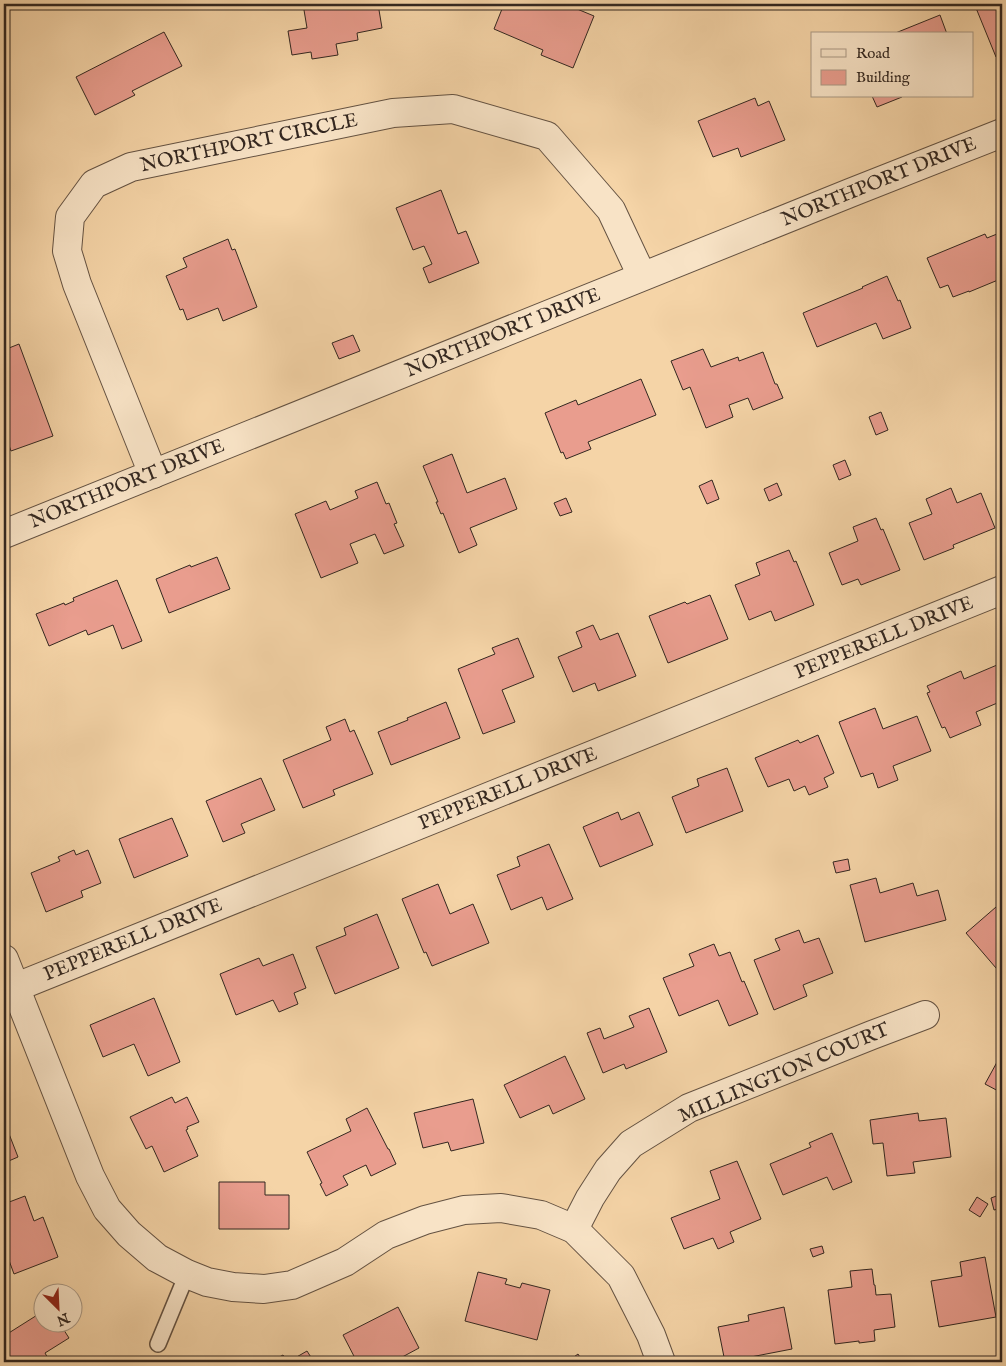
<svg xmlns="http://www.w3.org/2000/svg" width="1006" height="1366" font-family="'IM FELL English',serif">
  <rect width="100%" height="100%" fill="#f5d4a7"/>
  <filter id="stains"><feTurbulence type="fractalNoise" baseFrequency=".004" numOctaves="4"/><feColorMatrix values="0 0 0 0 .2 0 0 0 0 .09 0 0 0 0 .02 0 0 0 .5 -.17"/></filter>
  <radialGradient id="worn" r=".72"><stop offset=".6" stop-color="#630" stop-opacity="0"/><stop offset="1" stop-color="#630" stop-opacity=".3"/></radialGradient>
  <g fill="#e99d8e" stroke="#332720">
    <polygon points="303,4 378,4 382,28 357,33 358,40 336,44 338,55 312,59 311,52 292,55 288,31 307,28"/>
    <polygon points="504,4 565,4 594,16 573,68 541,55 543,50 494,29"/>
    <polygon points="986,4 1002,4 1002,54 996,57 976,8"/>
    <polygon points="940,15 947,34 893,34"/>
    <polygon points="164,32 182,66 132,91 135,95 95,115 76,77"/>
    <polygon points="872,96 902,96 902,97 877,107"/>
    <polygon points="755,98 758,106 769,101 785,140 741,157 738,148 713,157 698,121"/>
    <polygon points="441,190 458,234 466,231 479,263 429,283 423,268 432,264 424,246 413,250 396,208"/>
    <polygon points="1002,232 1002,281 999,283 998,280 969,292 969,291 953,297 948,285 940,288 927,258 985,234 987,238"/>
    <polygon points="228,239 232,250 235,249 257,307 223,321 218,308 187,320 183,309 180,310 166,276 187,267 183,258"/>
    <polygon points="887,276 898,301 900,300 911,328 883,339 876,323 817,347 803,313 863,288 862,287"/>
    <polygon points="353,335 360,351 339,359 332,343"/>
    <polygon points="19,344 53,436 11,451 4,431 4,350"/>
    <polygon points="703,349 711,367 738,357 739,361 763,352 775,384 777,384 783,398 753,410 748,398 729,405 733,417 706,428 690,387 683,390 671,361"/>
    <polygon points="641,379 656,415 588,442 591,449 566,459 563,452 561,453 545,413 576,400 578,405"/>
    <polygon points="881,412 888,430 876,435 869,417"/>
    <polygon points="452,454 467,493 505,478 517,509 470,528 477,545 459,553 443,513 441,514 436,502 438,502 423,466"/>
    <polygon points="845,460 851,475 839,480 833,465"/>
    <polygon points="712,480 719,499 707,504 699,486"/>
    <polygon points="377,482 386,504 389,503 397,523 394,524 404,546 384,554 375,534 350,544 358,563 321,578 295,514 326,501 330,510 358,498 355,491"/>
    <polygon points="777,483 782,495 769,501 764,489"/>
    <polygon points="951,488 957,503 981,493 995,528 953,545 954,548 924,560 909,523 932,514 926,499"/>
    <polygon points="566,498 572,512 560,516 554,503"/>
    <polygon points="876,518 881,530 883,529 900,570 861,585 858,579 842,585 829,553 858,541 853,527"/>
    <polygon points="789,550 794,562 796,561 814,605 775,621 771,611 749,620 735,585 760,575 756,563"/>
    <polygon points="217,557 230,589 169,613 156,579 190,565 191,567"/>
    <polygon points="117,580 142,641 122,649 113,625 88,635 86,630 49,646 36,614 64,603 65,605 74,601 73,598"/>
    <polygon points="710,595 728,639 668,663 649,616 685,602 687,604"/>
    <polygon points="593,625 600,640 618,633 636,676 598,691 595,683 573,692 558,657 582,647 576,632"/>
    <polygon points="518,638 534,677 502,690 515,722 483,734 458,669 495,654 492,648"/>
    <polygon points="997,665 1002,679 1002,701 976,712 981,725 950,738 945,727 942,728 927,693 930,692 927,686 961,671 964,679"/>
    <polygon points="446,702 460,738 391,765 378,732 408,720 407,718"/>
    <polygon points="875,708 883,729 917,716 931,751 893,766 898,780 878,788 873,773 861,777 839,722"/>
    <polygon points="345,719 350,732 354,730 373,774 333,790 335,795 303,808 283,760 331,740 326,727"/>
    <polygon points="818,735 834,773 824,778 828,787 809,795 805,786 794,791 789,779 768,787 755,758 798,740 800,743"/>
    <polygon points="727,768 743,811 686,833 672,797 699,786 697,779"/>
    <polygon points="261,778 275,810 241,824 245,833 223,842 206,801"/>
    <polygon points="618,812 621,820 639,812 653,845 600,867 583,827"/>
    <polygon points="172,818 188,856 134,878 119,839"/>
    <polygon points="549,844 573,899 547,910 542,897 511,910 497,875 520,866 517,857"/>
    <polygon points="74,850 76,855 88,850 101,883 81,891 83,897 46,912 31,873 60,861 58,857"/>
    <polygon points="848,859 850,870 836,873 833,862"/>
    <polygon points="876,878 880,893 913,883 917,896 938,890 946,920 865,942 850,885"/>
    <polygon points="438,884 450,914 473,904 489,943 432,966 426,952 424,953 402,899"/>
    <polygon points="996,907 1002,914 1002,975 966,933"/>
    <polygon points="377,914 399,968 335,994 316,947 346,935 344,928"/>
    <polygon points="799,930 804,943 819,938 833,973 803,985 807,996 774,1010 754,960 780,950 775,939"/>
    <polygon points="714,944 719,956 730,952 742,982 744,981 758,1014 729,1026 718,1000 679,1016 663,978 694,966 689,954"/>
    <polygon points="293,954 306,988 294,993 298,1004 279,1012 273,1000 236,1015 220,974 259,958 263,966"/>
    <polygon points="154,998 180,1062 148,1076 134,1044 103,1057 90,1025"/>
    <polygon points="649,1008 667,1052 626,1069 624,1064 603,1073 587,1033 600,1028 604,1039 634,1027 629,1016"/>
    <polygon points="1002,1053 1002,1093 985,1084"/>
    <polygon points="565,1056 585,1099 553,1114 549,1105 520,1118 504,1085"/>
    <polygon points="172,1097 175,1103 187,1097 199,1122 187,1127 188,1129 186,1130 198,1156 164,1172 152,1146 146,1149 130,1117"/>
    <polygon points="473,1099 484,1143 451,1151 448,1142 423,1148 414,1113"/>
    <polygon points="367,1108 388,1149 389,1149 396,1164 371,1176 366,1165 343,1176 348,1185 326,1196 320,1184 322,1183 307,1152 351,1131 346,1119"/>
    <polygon points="918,1113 919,1121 946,1118 951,1157 913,1162 915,1173 887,1176 883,1143 873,1144 870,1120"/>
    <polygon points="4,1121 18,1157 4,1163"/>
    <polygon points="832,1133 852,1182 833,1190 827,1177 783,1195 770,1164 811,1147 809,1143"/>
    <polygon points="737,1161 761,1219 730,1232 734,1242 718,1249 713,1238 684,1249 671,1218 720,1199 710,1171"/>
    <polygon points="219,1182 265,1182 265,1195 289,1195 289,1229 219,1229"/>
    <polygon points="1002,1194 1002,1208 994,1210 991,1198"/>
    <polygon points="25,1196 34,1221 43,1217 58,1257 14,1274 7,1255 4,1256 4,1204"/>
    <polygon points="977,1197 988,1204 980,1217 969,1210"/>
    <polygon points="822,1246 824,1253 813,1257 810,1249"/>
    <polygon points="985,1257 996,1317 939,1327 931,1281 962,1276 960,1262"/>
    <polygon points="872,1269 874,1285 875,1285 876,1295 891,1294 895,1327 874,1330 875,1341 859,1343 859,1341 835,1344 828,1290 852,1287 850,1271"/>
    <polygon points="478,1272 507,1279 505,1284 520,1288 522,1283 550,1290 537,1340 465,1321"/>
    <polygon points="398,1307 419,1348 393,1362 357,1362 343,1335"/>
    <polygon points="784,1307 792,1349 725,1362 718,1327 749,1321 748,1315"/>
    <polygon points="42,1312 42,1324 60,1324 69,1338 45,1353 50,1362 10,1362 13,1361 6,1350 9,1348 4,1338 4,1336"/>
    <polygon points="307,1351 314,1362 288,1362"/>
    <polygon points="578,1354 583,1362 567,1362"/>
    <polygon points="283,1355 288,1362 270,1362"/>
  </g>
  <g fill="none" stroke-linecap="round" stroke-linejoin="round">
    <defs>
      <polyline id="service" points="158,1344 187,1274"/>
      <g id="minor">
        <polyline points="153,474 77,284 67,251 70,217 94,184 131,167 393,113 453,109 547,136 611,210 642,276"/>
        <polyline points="4,534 850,193 1002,133"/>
        <polyline points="4,959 90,1176 107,1209 129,1234 157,1258 187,1274 207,1282 233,1287 264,1289 292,1285 345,1262 386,1235 425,1220 464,1210 501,1208 541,1215 574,1229 621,1276 651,1335 661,1362"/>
        <polyline points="4,992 1002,590"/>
        <polyline points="574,1229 590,1198 608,1170 631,1144 689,1108 872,1035 925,1015"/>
      </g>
    </defs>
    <use href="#service" stroke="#645242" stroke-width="18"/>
    <use href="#minor" stroke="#645242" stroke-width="30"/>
    <use href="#service" stroke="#f8e3c6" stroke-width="15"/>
    <use href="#minor" stroke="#f8e3c6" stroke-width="28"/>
  </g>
  <g text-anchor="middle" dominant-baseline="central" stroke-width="4.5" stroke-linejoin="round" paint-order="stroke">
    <g font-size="20" fill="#332720" stroke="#f8e3c6">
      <text transform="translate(249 143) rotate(-12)">NORTHPORT CIRCLE</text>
      <text transform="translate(879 182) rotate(-22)">NORTHPORT DRIVE</text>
      <text transform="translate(503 333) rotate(-22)">NORTHPORT DRIVE</text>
      <text transform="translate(127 484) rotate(-22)">NORTHPORT DRIVE</text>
      <text transform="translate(884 638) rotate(-22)">PEPPERELL DRIVE</text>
      <text transform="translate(508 789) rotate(-22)">PEPPERELL DRIVE</text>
      <text transform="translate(133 940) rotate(-22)">PEPPERELL DRIVE</text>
      <text transform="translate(784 1073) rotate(-23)">MILLINGTON COURT</text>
    </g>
  </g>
  <rect width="1006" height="1366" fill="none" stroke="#f5d4a7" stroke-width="20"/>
  <rect x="5" y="5" width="996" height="1356" fill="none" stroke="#332720" stroke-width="2.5"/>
  <rect x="10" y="10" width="986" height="1346" fill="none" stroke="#332720"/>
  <rect x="811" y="32" width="162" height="65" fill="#f8e3c6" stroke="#a99884"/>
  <rect x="821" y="49" width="25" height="8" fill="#f8e3c6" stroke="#a99884"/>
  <text x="856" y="58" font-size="15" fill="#332720">Road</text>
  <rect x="821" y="70" width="25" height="15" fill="#e99d8e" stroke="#a99884"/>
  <text x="856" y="82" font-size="15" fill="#332720">Building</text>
  <g transform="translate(58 1308) rotate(156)"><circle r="24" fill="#f8e3c6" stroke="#a99884"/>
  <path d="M0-4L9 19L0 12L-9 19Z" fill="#8f2418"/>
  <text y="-8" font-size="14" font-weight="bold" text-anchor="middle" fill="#332720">N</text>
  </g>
  <rect width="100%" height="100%" filter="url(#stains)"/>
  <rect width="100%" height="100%" fill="url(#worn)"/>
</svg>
